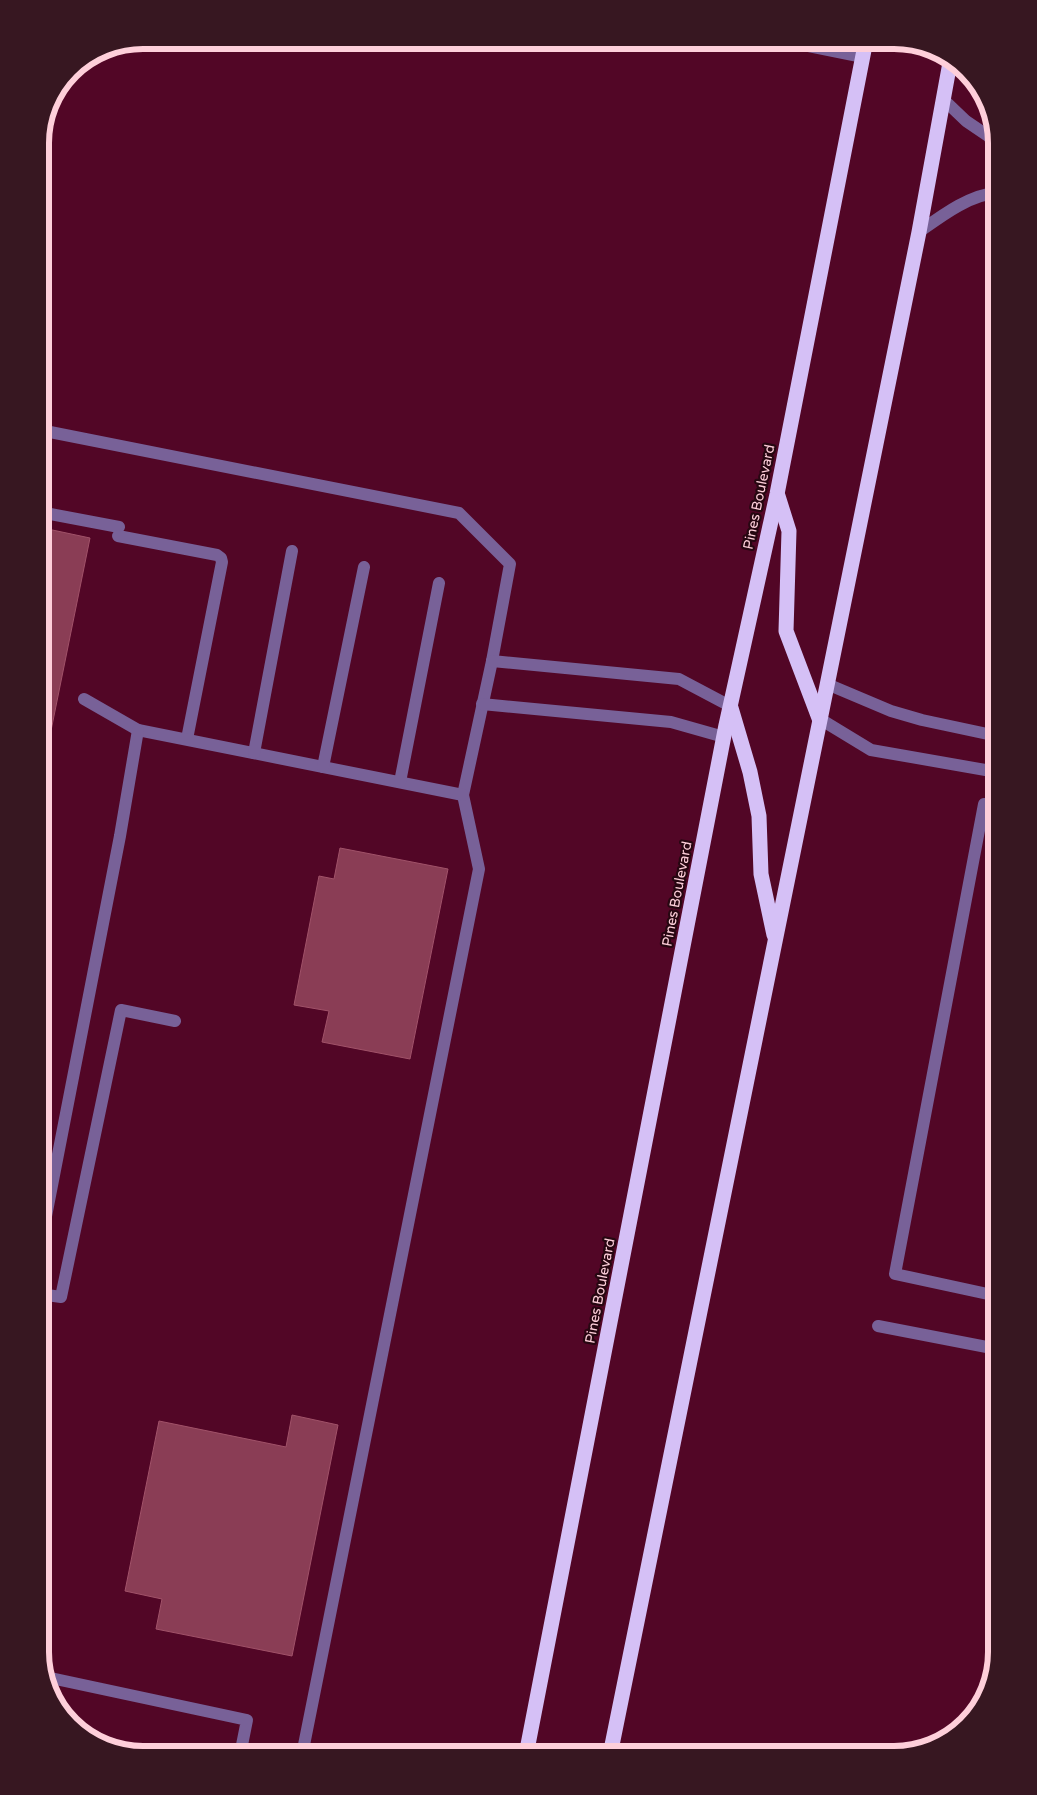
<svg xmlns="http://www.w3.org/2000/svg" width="1037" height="1795" font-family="'Varela Round',sans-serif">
  <rect width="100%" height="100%" fill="#520626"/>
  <g fill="#8a3d55" stroke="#a15269">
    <polygon points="43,528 90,538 40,785 40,544"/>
    <polygon points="340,848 448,869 410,1059 322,1042 329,1011 294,1005 319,876 334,879"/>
    <polygon points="292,1415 338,1425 292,1656 156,1629 162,1599 125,1591 159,1421 286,1447"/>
  </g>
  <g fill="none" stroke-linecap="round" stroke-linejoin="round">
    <g stroke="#786198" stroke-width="12">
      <polyline points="779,40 863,57"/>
      <polyline points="943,99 966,121 997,142"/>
      <path d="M919,232C940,217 970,194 997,193"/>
      <polyline points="40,430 459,513 510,564 492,661 463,795 479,869 302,1755"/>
      <polyline points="40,512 119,527"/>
      <polyline points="118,536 217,555 221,558 222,562 187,739"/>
      <polyline points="492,661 679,679 730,706"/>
      <polyline points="827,684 891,711 922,720 997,736"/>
      <polyline points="84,699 138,730 463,795"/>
      <polyline points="482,704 671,722 724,737"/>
      <polyline points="820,719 871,750 997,772"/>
      <polyline points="254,753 292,551"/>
      <polyline points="323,767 364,567"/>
      <polyline points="990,771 997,752"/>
      <polyline points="400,782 439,583"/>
      <polyline points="984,804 895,1274 997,1296"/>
      <polyline points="40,1247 120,836 138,730"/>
      <polyline points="40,1294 61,1297 121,1010 175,1021"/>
      <polyline points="878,1326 997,1349"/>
      <polyline points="46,1677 247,1720 240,1755"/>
    </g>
    <g stroke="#d5c0f6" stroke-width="15">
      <polyline points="778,496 789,531 786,631 819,718"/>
      <polyline points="731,708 750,772 759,816 761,874 774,935"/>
      <polyline points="526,1755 726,725 777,494 866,40"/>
      <polyline points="610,1755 919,232 951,57"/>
    </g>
  </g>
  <g text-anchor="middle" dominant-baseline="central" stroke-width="4.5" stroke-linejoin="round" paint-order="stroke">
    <g font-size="14" fill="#fecfda" stroke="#260711">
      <text transform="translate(759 497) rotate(-78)">Pines Boulevard</text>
      <text transform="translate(677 894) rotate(-79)">Pines Boulevard</text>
      <text transform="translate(600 1291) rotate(-79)">Pines Boulevard</text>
    </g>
  </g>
  <path d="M0 0H1037V1795H0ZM143 49H894A94 94 0 0 1 988 143V1652A94 94 0 0 1 894 1746H143A94 94 0 0 1 49 1652V143A94 94 0 0 1 143 49Z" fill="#371721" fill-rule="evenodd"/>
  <path fill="none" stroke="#fecfda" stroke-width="6" d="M143 49H894A94 94 0 0 1 988 143V1652A94 94 0 0 1 894 1746H143A94 94 0 0 1 49 1652V143A94 94 0 0 1 143 49Z"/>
</svg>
